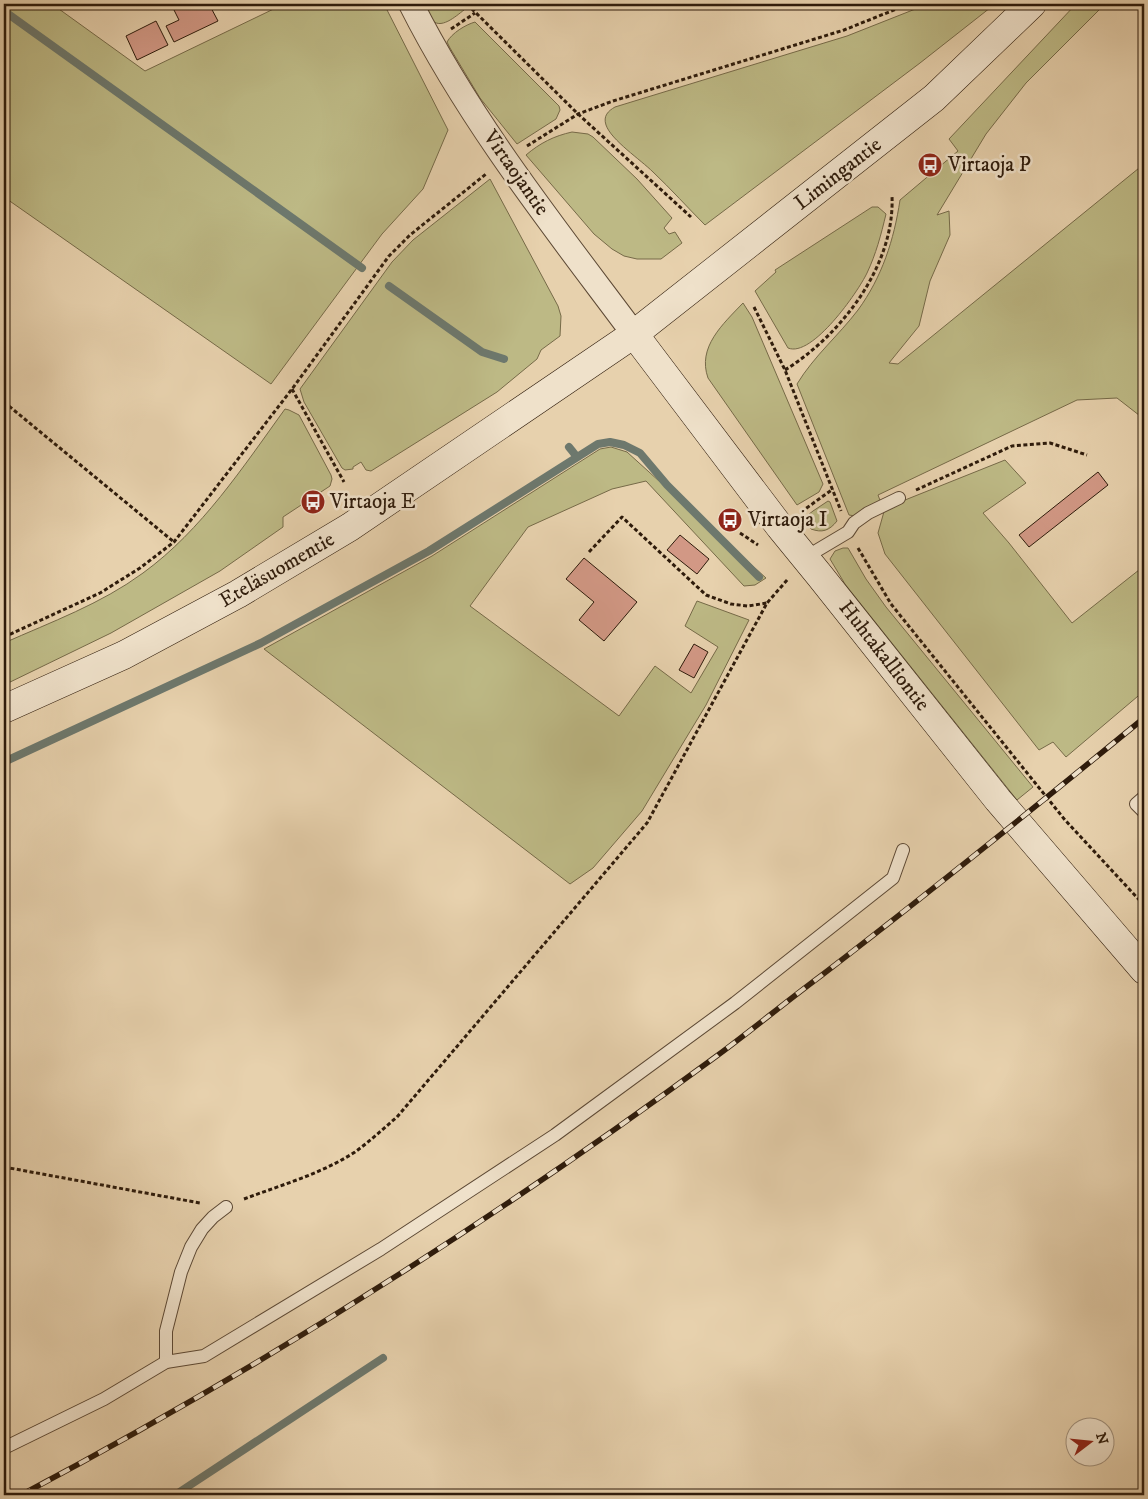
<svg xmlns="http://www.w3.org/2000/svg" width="1148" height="1499" font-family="'IM FELL DW Pica',serif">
  <rect width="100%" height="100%" fill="#e7d1ad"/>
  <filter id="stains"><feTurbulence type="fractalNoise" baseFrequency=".004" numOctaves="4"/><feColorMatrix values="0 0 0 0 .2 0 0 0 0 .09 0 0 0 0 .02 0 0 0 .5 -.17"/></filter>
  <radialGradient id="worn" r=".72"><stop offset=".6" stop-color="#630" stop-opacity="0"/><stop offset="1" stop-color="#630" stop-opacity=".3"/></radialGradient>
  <g fill="#bdb985" stroke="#766a48">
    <polygon points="4,4 52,4 145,71 284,4 384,4 448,130 423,189 382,234 271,384 4,197"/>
    <path d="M423,4H459L464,10C456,16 440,31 431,19C428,15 426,8 423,4Z"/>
    <path d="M928,4H995L920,63L705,225C688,208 671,189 653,172C641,160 611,140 606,125C603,116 608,111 615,107L847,36Z"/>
    <path d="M1076,4H1105L1026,83L986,134L937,215L949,211L950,235L930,281L919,326L889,363L898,364L1144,164V419L1117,398L1077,400L878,495L881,503L855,516L849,515L797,384C814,356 839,335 858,310C882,277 894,240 900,200L958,151L949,139Z"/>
    <path d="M475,22L559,106L560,110L556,119L517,144L480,98L450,48L447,42C452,33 465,25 475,22Z"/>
    <path d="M572,132L588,134L593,137L637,179L672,218L664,228L669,234L675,232L682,243L661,259H637L624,256L612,249L594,234L526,155C540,143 554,136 572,132Z"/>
    <polygon points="490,179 558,306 561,316 560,336 541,350 537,359 497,392 371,471 366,470 361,462 353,467 353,469 345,470 342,468 304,402 300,389 392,262 413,240"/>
    <path d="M872,207H878L886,214C881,235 876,254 867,273C858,292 812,358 788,348L755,291L776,272L775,270Z"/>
    <path d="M743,303L752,317L823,484L819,492L797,505L708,378C697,347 723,324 743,303Z"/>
    <path d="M285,409L289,410L299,415L331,475L332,479L330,486L283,517V527L220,571L111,633L4,685V643C51,622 101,604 143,573C202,530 243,467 285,409Z"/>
    <polygon points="611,447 627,452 766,578 755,585 744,586 646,481 612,489 528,527 470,606 619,716 655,666 691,693 718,647 685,626 697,601 749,620 706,705 642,811 593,868 570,884 264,649 432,556 600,449"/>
    <polygon points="1005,460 1026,483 983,513 1009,543 1072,623 1144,566 1144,691 1066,757 1053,742 1039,750 885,554 878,533 885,508"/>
    <path d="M828,501L830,502L837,521C829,531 822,533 811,529L804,518L813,511Z"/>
    <polygon points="843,548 848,548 866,579 886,607 1033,787 1017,800 845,584 830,559 835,551"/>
  </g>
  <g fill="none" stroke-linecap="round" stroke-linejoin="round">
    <g stroke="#6d786d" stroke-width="8">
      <polyline points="4,11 362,268"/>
      <polyline points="389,286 482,352 504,359"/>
      <polyline points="569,447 577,457"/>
      <polyline points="4,762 261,643 429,551 598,444 610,442 624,445 640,453 667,485 759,577"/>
      <polyline points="175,1495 383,1358"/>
    </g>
  </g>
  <g fill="#d29885" stroke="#2e1b0b">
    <polygon points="171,4 209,4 218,21 174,42 166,26 179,20"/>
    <polygon points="156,21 168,45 137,60 126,36"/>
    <polygon points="1098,472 1108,485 1029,547 1019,535"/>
    <polygon points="680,535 709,559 697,574 667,550"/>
    <polygon points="584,558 637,602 604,641 579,620 594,602 566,579"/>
    <polygon points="694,644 708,652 694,678 679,670"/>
  </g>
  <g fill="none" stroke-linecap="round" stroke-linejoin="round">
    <defs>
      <g id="lane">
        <polyline points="806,557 848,532 854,523 868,513 899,498"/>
        <polyline points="1144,797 1136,804 1144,812"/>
        <polyline points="166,1362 166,1331 181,1272 191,1247 202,1229 213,1217 226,1207"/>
        <polyline points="4,1448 104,1399 166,1362 204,1356 381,1249 555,1135 735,1003 893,878 903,850"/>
      </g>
      <path id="street" d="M411,4C471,123 555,228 634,334"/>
      <g id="secondary">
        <polyline points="634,334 780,527 820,576 998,800 1144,970"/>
        <polyline points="4,709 124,655 238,594 350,527 634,334 934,98 1032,4"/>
      </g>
    </defs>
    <use href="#lane" stroke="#5c4834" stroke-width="14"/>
    <use href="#street" stroke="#5c4834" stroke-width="26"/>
    <use href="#secondary" stroke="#2e1b0b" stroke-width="29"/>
    <g stroke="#2e1b0b" stroke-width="3" stroke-dasharray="4 2.5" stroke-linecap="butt">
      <polyline points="467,4 578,114 691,217"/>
      <polyline points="451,29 475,13"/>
      <polyline points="527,146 578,114 613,101 844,30 909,4"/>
      <polyline points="754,307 785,370 841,511"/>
      <path d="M785,370C841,335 895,266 892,196"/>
      <polyline points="292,389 344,482"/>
      <polyline points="4,402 174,542"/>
      <polyline points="916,490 1012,446 1050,443 1087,455"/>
      <polyline points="801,512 833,489"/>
      <polyline points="740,533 758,545"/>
      <polyline points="858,548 891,604 1065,820 1144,905"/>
      <polyline points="589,552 622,517 706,595 731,604 748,606 767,603"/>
      <polyline points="4,637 100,593 140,568 174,542 292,389 389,256 410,235 486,174"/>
      <polyline points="4,1167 200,1203"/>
      <path d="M244,1199C281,1185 321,1174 355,1152C369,1142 383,1129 397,1117L647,823L767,603L788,579"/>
    </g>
    <use href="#lane" stroke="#efe1ca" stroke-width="12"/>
    <use href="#street" stroke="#efe1ca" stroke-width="24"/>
    <use href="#secondary" stroke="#efe1ca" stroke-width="28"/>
    <defs>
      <path id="rail" d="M21,1495C263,1367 498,1217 718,1055C753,1029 787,1001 822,975C931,891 1038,805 1144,718"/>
    </defs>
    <use href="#rail" stroke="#2e1b0b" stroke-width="5.5"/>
    <use href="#rail" stroke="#efe1ca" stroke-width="4" stroke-dasharray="11" stroke-linecap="butt"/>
  </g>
  <defs>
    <symbol id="bus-disc" viewBox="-11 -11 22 22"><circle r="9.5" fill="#8f2418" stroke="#efe1ca"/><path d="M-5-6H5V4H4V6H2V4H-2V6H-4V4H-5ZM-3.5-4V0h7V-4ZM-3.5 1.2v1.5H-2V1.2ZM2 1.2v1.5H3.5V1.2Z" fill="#fff"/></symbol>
  </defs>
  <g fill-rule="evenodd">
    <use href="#bus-disc" x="916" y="151" width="28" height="28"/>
    <use href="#bus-disc" x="299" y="488" width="28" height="28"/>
    <use href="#bus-disc" x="716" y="506" width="28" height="28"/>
  </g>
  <g text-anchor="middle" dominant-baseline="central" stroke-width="5" stroke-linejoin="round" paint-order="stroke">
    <g font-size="21" fill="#2e1b0b" stroke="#efe1ca" text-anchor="start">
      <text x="948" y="165">Virtaoja P</text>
      <text x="330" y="502">Virtaoja E</text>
      <text x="748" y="520">Virtaoja I</text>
    </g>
    <g font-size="21" fill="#2e1b0b" stroke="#efe1ca">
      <text transform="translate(516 173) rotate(55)">Virtaojantie</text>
      <text transform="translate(838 174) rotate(-38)">Limingantie</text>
      <text transform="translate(277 570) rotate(-30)">Eteläsuomentie</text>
      <text transform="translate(884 656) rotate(52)">Huhtakalliontie</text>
    </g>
  </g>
  <rect width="1148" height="1499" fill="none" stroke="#e7d1ad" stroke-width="20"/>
  <rect x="5" y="5" width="1138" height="1489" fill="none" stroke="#2e1b0b" stroke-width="2.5"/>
  <rect x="10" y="10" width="1128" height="1479" fill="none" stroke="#2e1b0b"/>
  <g transform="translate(1090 1442) rotate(74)"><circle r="24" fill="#efe1ca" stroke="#a2927e"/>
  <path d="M0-4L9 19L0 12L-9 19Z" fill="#8f2418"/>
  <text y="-8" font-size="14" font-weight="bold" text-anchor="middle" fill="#2e1b0b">N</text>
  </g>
  <rect width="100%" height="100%" filter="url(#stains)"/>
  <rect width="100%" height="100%" fill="url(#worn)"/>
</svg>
